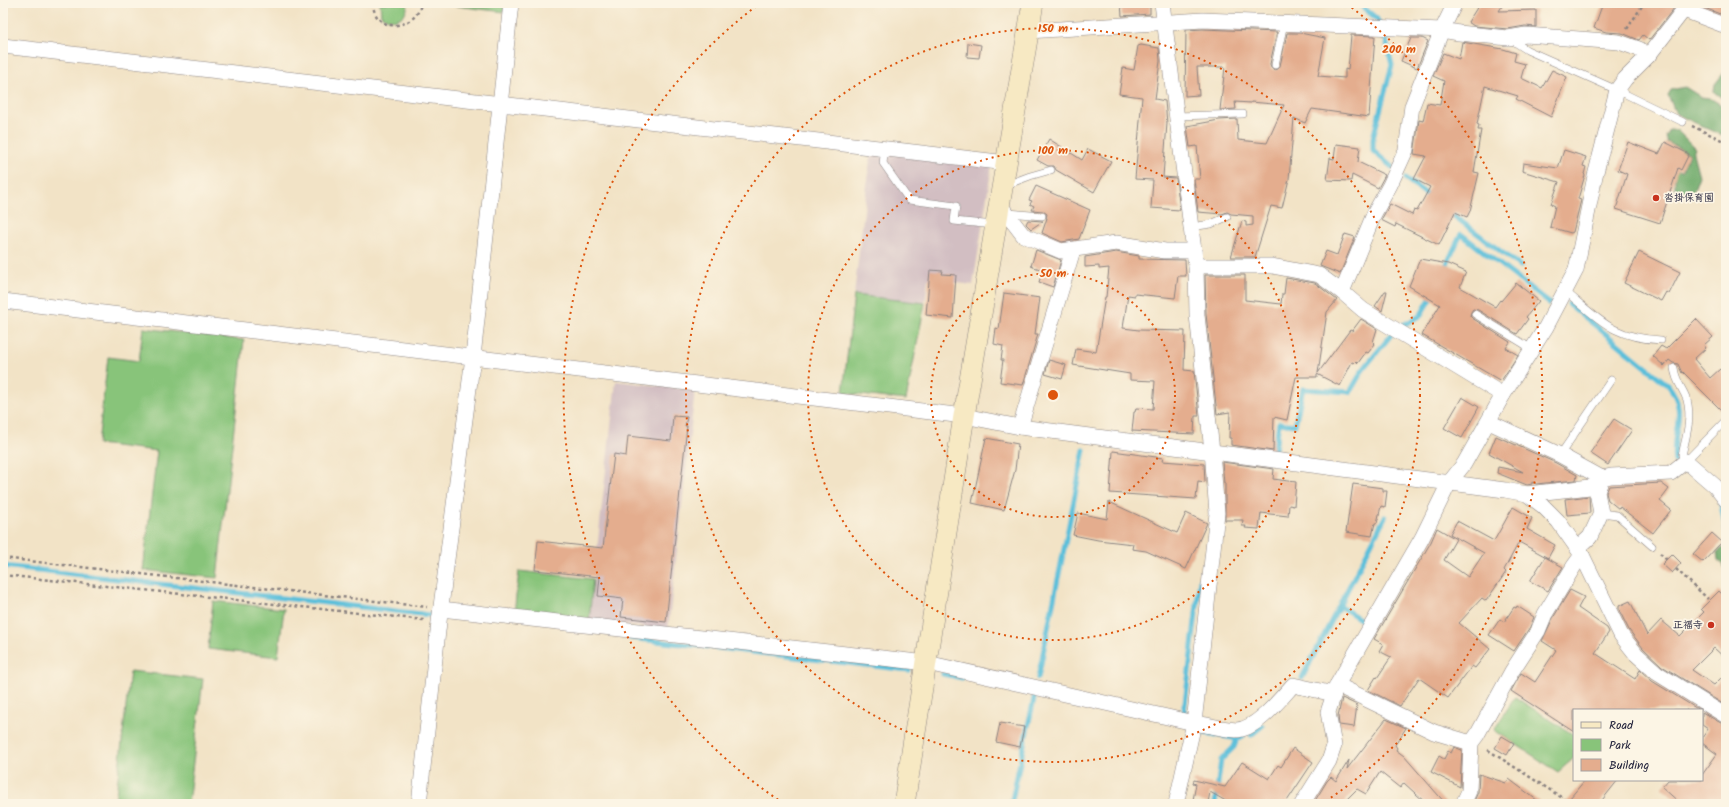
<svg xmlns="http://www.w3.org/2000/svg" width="1729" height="807" font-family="Kalam,'Klee One',sans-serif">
  <rect width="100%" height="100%" fill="#fcf5e5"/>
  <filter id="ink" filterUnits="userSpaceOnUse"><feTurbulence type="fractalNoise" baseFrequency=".025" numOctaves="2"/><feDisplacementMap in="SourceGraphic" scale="8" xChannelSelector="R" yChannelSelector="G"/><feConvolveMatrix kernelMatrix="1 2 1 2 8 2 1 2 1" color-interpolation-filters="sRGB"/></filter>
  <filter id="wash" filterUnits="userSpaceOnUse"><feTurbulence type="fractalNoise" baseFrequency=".012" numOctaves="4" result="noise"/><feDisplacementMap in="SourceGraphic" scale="16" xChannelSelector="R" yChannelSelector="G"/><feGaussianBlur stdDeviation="0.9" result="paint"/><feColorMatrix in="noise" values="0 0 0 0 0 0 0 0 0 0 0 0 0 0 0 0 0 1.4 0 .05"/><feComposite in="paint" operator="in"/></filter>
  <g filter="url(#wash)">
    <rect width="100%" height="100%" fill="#f2e3c6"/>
    <g fill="#d2bec2">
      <polygon points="871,151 992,165 973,285 928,279 925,303 854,295"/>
      <polygon points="616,381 695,390 668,630 589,621"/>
    </g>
    <g fill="#88c47a" stroke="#55735a">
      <path d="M380,3H408C407,18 394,25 381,15Z"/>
      <polygon points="433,3 505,3 504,12"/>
      <polygon points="854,295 925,303 906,400 843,393"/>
      <polygon points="143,328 244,340 217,578 143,570 157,451 98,444 108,357 139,361"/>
      <polygon points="519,571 593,579 589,621 514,613"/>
      <polygon points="213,601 284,609 278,657 208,649"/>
      <polygon points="130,671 203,679 188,804 115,804"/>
      <polygon points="1515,697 1574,735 1574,758 1558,772 1494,730"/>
    </g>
    <g fill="#6eaa6a" stroke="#486652">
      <polygon points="1726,70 1726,101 1714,92 1715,84"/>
      <polygon points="1685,87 1701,97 1710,98 1726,108 1726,137 1676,114 1668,95 1671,90"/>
      <polygon points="1669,130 1677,130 1695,148 1693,153 1699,176 1693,192 1683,195 1675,192 1675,177 1659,171 1623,193 1622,190 1630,179 1657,160 1680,171 1682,170 1690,154 1667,142 1665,137"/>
      <polygon points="1726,546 1726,569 1718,560 1717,552"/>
    </g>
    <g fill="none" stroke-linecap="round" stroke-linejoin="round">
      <g stroke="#5cbfda" stroke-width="5">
        <polyline points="1358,3 1377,19 1385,36 1392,65 1373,138 1373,151 1392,167"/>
        <polyline points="1406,179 1430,197"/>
        <polyline points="1449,212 1520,266"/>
        <polyline points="1444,270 1461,234 1549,303"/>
        <path d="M1569,304L1668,385C1690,412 1670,432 1675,461"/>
        <polyline points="1403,325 1420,316 1433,294"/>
        <polyline points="1275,450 1279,423 1295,425 1303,389 1350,392 1362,371 1391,335"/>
        <polyline points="1721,504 1726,531"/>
        <polyline points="3,566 430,615"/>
        <polyline points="1340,606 1366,623"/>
        <polyline points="630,638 909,670"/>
        <polyline points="943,674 962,678"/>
        <polyline points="1038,678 1084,450"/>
        <polyline points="1302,678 1385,517"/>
        <polyline points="1184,712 1200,580"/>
        <polyline points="1202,732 1237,739 1243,737"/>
        <polyline points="1251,735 1262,726"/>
        <polyline points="1011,804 1035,694"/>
        <polyline points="1215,804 1221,760 1234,747 1237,739"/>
      </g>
    </g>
    <g id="blocks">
      <g fill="#e4ad8e">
        <polygon points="1121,3 1150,3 1150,14 1122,16"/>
        <polygon points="1480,3 1504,3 1499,11 1536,10 1536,27 1525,26 1508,29 1474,26 1468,22"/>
        <polygon points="1603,3 1678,3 1649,40 1643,35 1639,40 1622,33 1606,32 1594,28"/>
        <polygon points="1698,3 1726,3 1720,14 1697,5"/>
        <polygon points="1203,29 1277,32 1270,64 1271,68 1274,70 1278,69 1280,66 1287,33 1300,33 1325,38 1318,76 1345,78 1345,69 1348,70 1351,35 1375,36 1369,117 1312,109 1305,123 1294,118 1289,179 1282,208 1271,206 1255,257 1231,257 1242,221 1246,222 1246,226 1253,225 1253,216 1231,214 1227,212 1222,214 1198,212 1194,179 1200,179 1197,146 1190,147 1187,126 1219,120 1237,119 1238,140 1267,143 1284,105 1251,102 1251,103 1235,102 1236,109 1220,110 1225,67 1197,67 1199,95 1185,96 1186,30"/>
        <polygon points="1411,38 1422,38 1428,41 1417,68 1401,61"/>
        <polygon points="1462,42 1503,49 1516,53 1514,61 1525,64 1521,78 1542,88 1552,70 1567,77 1551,117 1516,99 1518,96 1485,86 1477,124 1479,125 1478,130 1481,130 1474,172 1479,173 1470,211 1467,217 1455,212 1439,245 1396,224 1395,227 1381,220 1390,204 1412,215 1414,210 1417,211 1430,187 1414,179 1426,156 1414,154 1419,120 1423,121 1427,103 1440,105 1444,81 1433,76 1443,53 1459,59"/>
        <polygon points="968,43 981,45 979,58 967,57"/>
        <polygon points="1141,45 1159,48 1160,61 1155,99 1165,101 1167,123 1163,177 1176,178 1180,210 1151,208 1153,180 1135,179 1142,97 1119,94 1123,68 1134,70 1138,46"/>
        <polygon points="1049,139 1082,160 1088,149 1111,161 1094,192 1056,170 1054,166 1048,166 1037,160"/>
        <polygon points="1628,142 1659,154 1665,142 1689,154 1681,170 1678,168 1660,223 1616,209 1627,174 1618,170"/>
        <polygon points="1336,144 1360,147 1358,162 1385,175 1378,188 1352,175 1351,181 1327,180 1330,158 1334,159"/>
        <polygon points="1564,150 1586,157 1583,166 1586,167 1584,174 1585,175 1578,199 1581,200 1573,232 1571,233 1550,227 1555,206 1551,204 1559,182 1522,171 1523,163 1558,168"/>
        <polygon points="1036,186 1090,210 1079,239 1062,242 1042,233 1047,218 1046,218 1047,214 1043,211 1032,210 1034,206 1030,204 1032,201 1029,200"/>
        <polygon points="1028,220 1042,221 1043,221 1031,229 1026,224"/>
        <polygon points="1345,234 1355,237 1340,274 1320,266 1326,251 1337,255"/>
        <polygon points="1036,250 1061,260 1053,287 1039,282 1043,270 1031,266"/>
        <polygon points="1116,252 1139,256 1139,259 1185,260 1186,276 1178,276 1175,298 1135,294 1135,296 1128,295 1123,328 1139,330 1185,331 1184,370 1194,371 1199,416 1195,416 1194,434 1132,431 1134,412 1135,412 1136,408 1153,409 1155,381 1130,380 1130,374 1073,365 1076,349 1096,352 1105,297 1106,297 1109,268 1099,269 1099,266 1085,267 1085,257"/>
        <polygon points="1639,252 1680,272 1669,294 1666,292 1661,301 1624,283"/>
        <polygon points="1420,259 1448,264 1466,272 1460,287 1495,307 1500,300 1501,301 1516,283 1539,301 1526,317 1528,319 1517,334 1478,310 1473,309 1471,312 1470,316 1472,318 1510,342 1506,348 1518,355 1501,381 1422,335 1440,305 1409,286"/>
        <polygon points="930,270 943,271 942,274 956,275 953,318 926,315"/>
        <polygon points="1205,275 1245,275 1245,300 1281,304 1282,294 1284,294 1286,278 1315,283 1337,300 1327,312 1318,373 1350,330 1352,331 1361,319 1377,329 1373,342 1375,344 1368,353 1366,352 1358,363 1356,361 1354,363 1352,362 1340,386 1317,374 1317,377 1296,377 1287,420 1274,417 1273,451 1231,445 1231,438 1229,438 1230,412 1217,414 1206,314"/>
        <polygon points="1385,291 1387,291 1382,311 1375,306"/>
        <polygon points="1004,293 1040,298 1035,334 1038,334 1023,385 1000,382 1003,360 1001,360 1003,346 994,344 996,328 999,329"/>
        <polygon points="1696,319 1713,337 1704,345 1706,348 1694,359 1710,378 1720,369 1726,375 1726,415 1683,372 1682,373 1678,364 1673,363 1669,360 1664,366 1653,356 1661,346 1666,349"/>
        <polygon points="1049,360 1066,365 1062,379 1045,374"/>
        <polygon points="1462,397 1479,407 1462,438 1444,428"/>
        <polygon points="673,416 687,417 685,426 687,426 666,622 621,617 623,599 598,596 600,577 535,570 538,541 603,548 614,454 626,456 628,436 671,441"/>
        <polygon points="1614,419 1632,430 1608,465 1590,453"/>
        <polygon points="1496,436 1556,463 1577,475 1576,480 1536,484 1532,482 1532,484 1527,485 1497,473 1498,467 1523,472 1489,453"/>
        <polygon points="986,438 1018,444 1015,470 1004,510 972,503"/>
        <polygon points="1113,451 1163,458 1162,461 1204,464 1205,482 1198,481 1196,499 1110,493"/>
        <polygon points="1222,462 1274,469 1273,479 1296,482 1294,506 1289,505 1288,516 1261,513 1259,529 1245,528 1246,526 1242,526 1243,520 1225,520 1225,483 1224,483"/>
        <polygon points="1661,483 1669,489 1660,501 1671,510 1653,533 1620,507 1619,509 1608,500 1606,493 1609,486"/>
        <polygon points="1353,484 1383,488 1383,491 1387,491 1385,507 1381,506 1377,523 1375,523 1372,536 1346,532"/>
        <polygon points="1589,496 1590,513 1567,515 1565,499"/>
        <polygon points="1109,502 1177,533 1186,513 1207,523 1186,569 1146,551 1132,549 1133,544 1098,540 1073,535 1078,513 1107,519"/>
        <polygon points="1513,507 1532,518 1527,529 1555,545 1548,558 1519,542 1504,570 1506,572 1486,601 1482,598 1459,623 1490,649 1475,668 1472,666 1448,698 1419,678 1400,706 1368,690 1376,677 1377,678 1391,657 1379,651 1383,644 1374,639 1431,542 1437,528 1456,539 1444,560 1468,577 1484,553 1450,534 1457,521 1494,541"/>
        <polygon points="1712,533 1722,542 1703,562 1693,554"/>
        <polygon points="1672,554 1681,563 1672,573 1662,564"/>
        <polygon points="1545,557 1563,567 1548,591 1530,581"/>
        <polygon points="1570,590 1584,597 1578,608 1607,628 1609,632 1595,653 1635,679 1640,670 1652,681 1699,710 1574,710 1574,732 1511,691 1521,673 1535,682 1556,650 1542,641 1553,618"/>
        <polygon points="1719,591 1726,598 1726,659 1714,648 1692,670 1714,685 1726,673 1726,701 1723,704 1662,666 1643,648 1629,630 1619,610 1619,606 1630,601 1647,635 1661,620 1680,636 1704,612 1701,609"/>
        <polygon points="1517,606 1534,617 1530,627 1514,651 1489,635 1500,619 1504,622 1514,607 1516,608"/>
        <polygon points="1342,698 1357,705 1354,727 1339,725 1338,716"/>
        <polygon points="1702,712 1726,726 1726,804 1681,804 1662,787 1668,780 1702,780 1702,775 1717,754 1702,743 1702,738 1708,729 1702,725"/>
        <polygon points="1386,719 1406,728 1395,745 1397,748 1396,750 1404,756 1446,804 1427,804 1404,783 1400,788 1380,772 1366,794 1357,789 1342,804 1313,804 1327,781 1331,777 1336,781 1349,760 1347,769"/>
        <polygon points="1000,723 1024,727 1020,747 996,742"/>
        <polygon points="1502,736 1514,743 1507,755 1495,748"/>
        <polygon points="1454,747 1462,750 1460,787 1431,772 1439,756 1444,759 1448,751 1451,753"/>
        <polygon points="1293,748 1313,762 1285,804 1231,804 1210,792 1208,803 1193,800 1196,784 1193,783 1194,780 1225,787 1242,762 1269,779 1278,765 1281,767"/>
        <polygon points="1479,774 1506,783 1509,779 1542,804 1485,804 1474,801 1478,792"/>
        <polygon points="1585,780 1618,780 1599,804 1565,804"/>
      </g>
    </g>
  </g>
  <g filter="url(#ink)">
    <use href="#blocks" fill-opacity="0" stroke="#8a8280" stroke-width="1"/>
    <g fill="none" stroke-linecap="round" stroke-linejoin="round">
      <defs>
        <g id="lane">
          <polyline points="1510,39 1527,50 1617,90 1683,122"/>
          <polyline points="1275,65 1284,23"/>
          <polyline points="1176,116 1243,114"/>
          <polyline points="885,149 883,163 909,200 956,206 954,221 994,225"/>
          <polyline points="1006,185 1030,176 1051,170"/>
          <polyline points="1008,213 1042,216"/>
          <polyline points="1191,227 1211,224 1227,217"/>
          <path d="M1565,291C1600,320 1613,338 1661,340"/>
          <polyline points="1475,314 1532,349"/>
          <path d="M1674,368C1676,383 1683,388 1687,400C1692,419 1686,437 1682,455L1686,461L1726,420"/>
          <polyline points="1560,455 1611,380"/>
          <polyline points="1601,513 1617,515 1652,546"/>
        </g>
        <g id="street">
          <polyline points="1162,3 1196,266 1197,315 1212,451 1217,513 1194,723 1176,804"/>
          <polyline points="1684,10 1726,26"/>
          <polyline points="1028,31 1203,20 1442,30 1459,33 1508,38 1526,35 1619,42 1639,49 1648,56"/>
          <polyline points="3,46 1007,163"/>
          <polyline points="1000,205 1023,235 1061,251 1116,243 1165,251 1194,251"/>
          <polyline points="1196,266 1272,266 1319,275 1342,292 1363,310 1503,395"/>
          <polyline points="1342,292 1374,214 1390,185 1406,150 1412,106 1442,30 1455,3"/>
          <polyline points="3,301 964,416 1020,427 1505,490 1527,494 1543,506 1558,521 1582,555 1621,635 1636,654 1657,673 1726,716"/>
          <polyline points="1489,422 1560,455 1602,478"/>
          <polyline points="1020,427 1073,250"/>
          <polyline points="1527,494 1599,486"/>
          <polyline points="1578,548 1590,537 1601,513 1597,492 1602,478 1611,476 1671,473 1686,461 1715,486 1726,500"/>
          <path d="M441,609L927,663L1194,723C1208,725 1223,729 1236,730C1256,730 1281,698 1293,685L1334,694"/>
          <polyline points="1337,685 1434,732 1471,743"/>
          <polyline points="419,804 439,622 473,357 511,3"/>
          <polyline points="1302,804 1329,761 1334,746 1328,712 1337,685 1422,538 1449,483 1464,464 1503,395 1546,327 1576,270 1595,176 1617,90 1625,79 1648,56 1689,3"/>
          <polyline points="1463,804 1469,791 1471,743 1477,735 1512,671 1538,631 1545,614 1574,566 1582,555"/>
        </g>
        <polyline id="secondary" points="904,804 964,416 1033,3"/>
      </defs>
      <use href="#lane" stroke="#8a8280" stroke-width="8"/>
      <use href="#street" stroke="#8a8280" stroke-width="16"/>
      <use href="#secondary" stroke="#8a8280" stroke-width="22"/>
      <g stroke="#8a8280" stroke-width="2.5" stroke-dasharray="3 3" stroke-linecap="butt">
        <path d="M373,3C374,36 418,29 421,3"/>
        <polyline points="1627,29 1642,6 1641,3"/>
        <polyline points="1692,126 1726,142"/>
        <polyline points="1660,553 1667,560"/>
        <polyline points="3,558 427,607"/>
        <polyline points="1676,569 1708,599"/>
        <polyline points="3,575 424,620"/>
        <polyline points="1488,750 1564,799"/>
      </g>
      <use href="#lane" stroke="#fff" stroke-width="7"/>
      <use href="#street" stroke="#fff" stroke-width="15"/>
      <use href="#secondary" stroke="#f7e9c3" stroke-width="21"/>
    </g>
  </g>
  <g fill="none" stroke="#de560e" stroke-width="2" stroke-dasharray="2 4">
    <circle cx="1053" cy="395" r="122"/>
    <circle cx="1053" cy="395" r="245"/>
    <circle cx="1053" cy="395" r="367"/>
    <path d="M783 803A489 489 0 0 1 759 4M1347 4A489 489 0 0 1 1323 803"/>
  </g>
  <g fill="#c8321e" stroke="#fcf5e5" stroke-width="1.5">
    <circle cx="1656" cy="198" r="4"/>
    <circle cx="1711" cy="625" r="4"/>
  </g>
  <g text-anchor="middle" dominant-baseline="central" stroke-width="3.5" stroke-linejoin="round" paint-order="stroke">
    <g font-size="10" font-weight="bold" fill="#22223b" stroke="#fcf5e5" text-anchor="start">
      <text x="1664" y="198">沓掛保育園</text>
      <text x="1703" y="625" text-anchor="end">正福寺</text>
    </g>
  </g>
  <circle cx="1053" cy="395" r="6" fill="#de560e" stroke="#fcf5e5" stroke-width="2"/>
  <g font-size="12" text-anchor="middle" font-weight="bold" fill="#de560e" stroke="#fcf5e5" stroke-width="3.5" stroke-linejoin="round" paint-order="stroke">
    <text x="1053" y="32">150 m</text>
    <text x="1399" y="53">200 m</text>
    <text x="1053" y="154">100 m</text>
    <text x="1053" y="277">50 m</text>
  </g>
  <rect width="1729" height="807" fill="none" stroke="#fcf5e5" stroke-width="16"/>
  <rect x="1573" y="709" width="130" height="72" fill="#fcf5e5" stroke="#a5a1a1"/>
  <rect x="1581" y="722" width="20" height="6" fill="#f7e9c3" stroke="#a5a1a1"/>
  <text x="1609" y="729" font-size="12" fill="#22223b">Road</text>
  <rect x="1581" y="739" width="20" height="12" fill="#88c47a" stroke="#a5a1a1"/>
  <text x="1609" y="749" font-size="12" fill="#22223b">Park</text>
  <rect x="1581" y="759" width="20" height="12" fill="#e4ad8e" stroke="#a5a1a1"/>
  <text x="1609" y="769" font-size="12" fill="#22223b">Building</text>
</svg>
